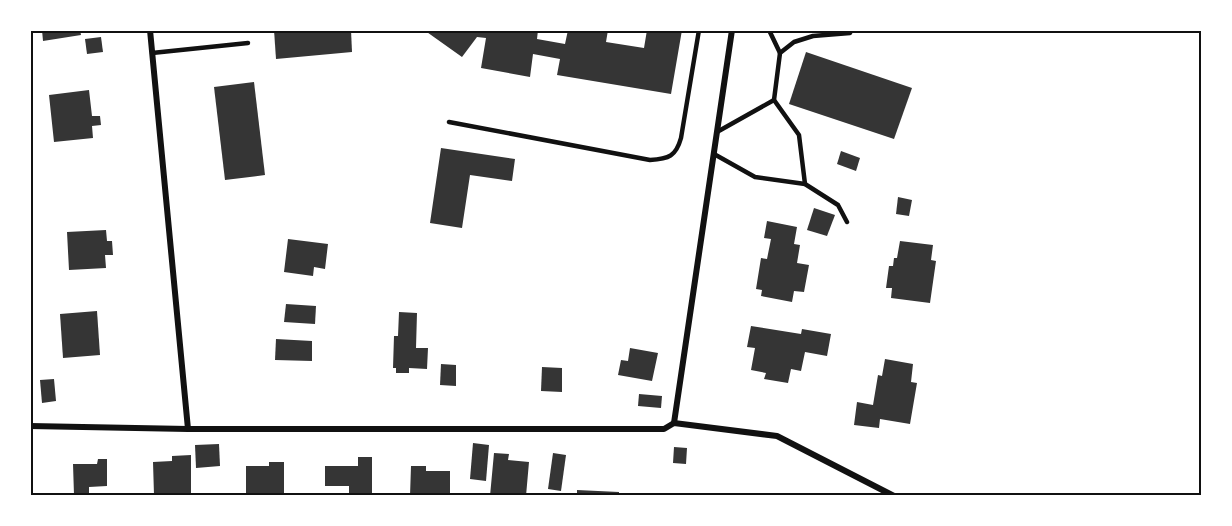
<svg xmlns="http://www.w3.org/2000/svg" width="1232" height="526" font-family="'Roboto Condensed',sans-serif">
  <rect width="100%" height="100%" fill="#fff"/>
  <g fill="#353535">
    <polygon points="42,30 80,30 81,35 43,41"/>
    <polygon points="274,30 351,30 352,52 276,59"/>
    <polygon points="424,30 538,30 537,39 565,44 568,30 608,30 606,42 644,48 647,30 682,30 671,94 557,75 560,59 533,54 530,77 481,68 486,38 477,37 462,57"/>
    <polygon points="101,37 103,52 87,54 85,39"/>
    <polygon points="806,52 912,88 894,139 789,104"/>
    <polygon points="254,82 265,175 225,180 214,87"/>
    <polygon points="89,90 92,116 100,116 101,125 92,126 93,138 54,142 49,95"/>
    <polygon points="441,148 515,159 512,181 470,175 462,228 430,223"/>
    <polygon points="841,151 860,158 856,171 837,164"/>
    <polygon points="898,197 912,200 909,216 896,214"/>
    <polygon points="814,208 835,215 827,236 807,230"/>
    <polygon points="767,221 797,227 794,244 800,245 797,263 809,265 804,292 794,291 792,302 761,296 762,290 756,289 761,258 767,259 771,239 764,238"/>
    <polygon points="106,230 107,241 112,241 113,255 105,255 106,268 69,270 67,232"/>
    <polygon points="288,239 328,244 325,269 314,267 313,276 284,272"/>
    <polygon points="900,241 933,245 931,260 936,261 930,303 891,298 892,288 886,288 889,266 893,266 894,258 897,258"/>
    <polygon points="286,304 316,306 315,324 284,322"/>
    <polygon points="97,311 100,355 63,358 60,314"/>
    <polygon points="399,312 417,313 416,348 428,348 427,369 409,368 409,373 396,373 396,368 393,368 394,336 398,336"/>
    <polygon points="751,326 801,334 802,329 831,334 827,356 805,352 801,371 791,369 788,383 764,379 766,373 751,370 755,348 747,347"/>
    <polygon points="276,339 312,341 312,361 275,360"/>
    <polygon points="630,348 658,353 652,381 618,375 621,360 628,361"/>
    <polygon points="885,359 913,364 911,382 917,383 910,424 880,419 879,428 854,425 857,402 873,405 878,375 882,376"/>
    <polygon points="441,364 456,365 456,386 440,385"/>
    <polygon points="542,367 562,368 562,392 541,391"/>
    <polygon points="54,379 56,401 42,403 40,380"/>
    <polygon points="639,394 662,396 661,408 638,406"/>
    <polygon points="473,443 489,445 486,481 470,479"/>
    <polygon points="219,444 220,466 196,468 195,445"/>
    <polygon points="674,447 687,448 686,464 673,463"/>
    <polygon points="494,453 509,454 508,460 529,462 526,496 490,496"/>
    <polygon points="553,453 566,455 561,491 548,489"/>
    <polygon points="191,455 191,494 154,495 153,462 172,461 172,456"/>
    <polygon points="358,457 372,457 372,496 349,496 349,486 325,486 325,466 358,466"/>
    <polygon points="98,459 107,459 107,486 89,487 89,495 74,495 73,464 97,464"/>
    <polygon points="269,462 284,462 284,496 246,496 246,466 269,466"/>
    <polygon points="411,466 426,466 426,471 450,471 450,496 410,496"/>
    <polygon points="577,490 619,492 619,496 577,496"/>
  </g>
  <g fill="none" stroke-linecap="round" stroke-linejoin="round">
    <g stroke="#111" stroke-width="4.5">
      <polyline points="769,30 780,53"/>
      <polyline points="152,53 248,43"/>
      <path d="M449,122L650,160C669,159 676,156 681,138L699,30"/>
      <polyline points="717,132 774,100"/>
      <polyline points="714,154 755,177 805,184 838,205 847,222"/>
      <polyline points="805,184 799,135 774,100 780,53 794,42 813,36 850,33 851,30"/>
    </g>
    <g stroke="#111" stroke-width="6">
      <polyline points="150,30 188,429"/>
      <polyline points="674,423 732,30"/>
      <polyline points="30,426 188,429 664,429 674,423 777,436 894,496"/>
    </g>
  </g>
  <rect width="1232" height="526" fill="none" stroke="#ffffff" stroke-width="63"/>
  <rect x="32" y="32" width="1168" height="462" fill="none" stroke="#111" stroke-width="2"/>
</svg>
